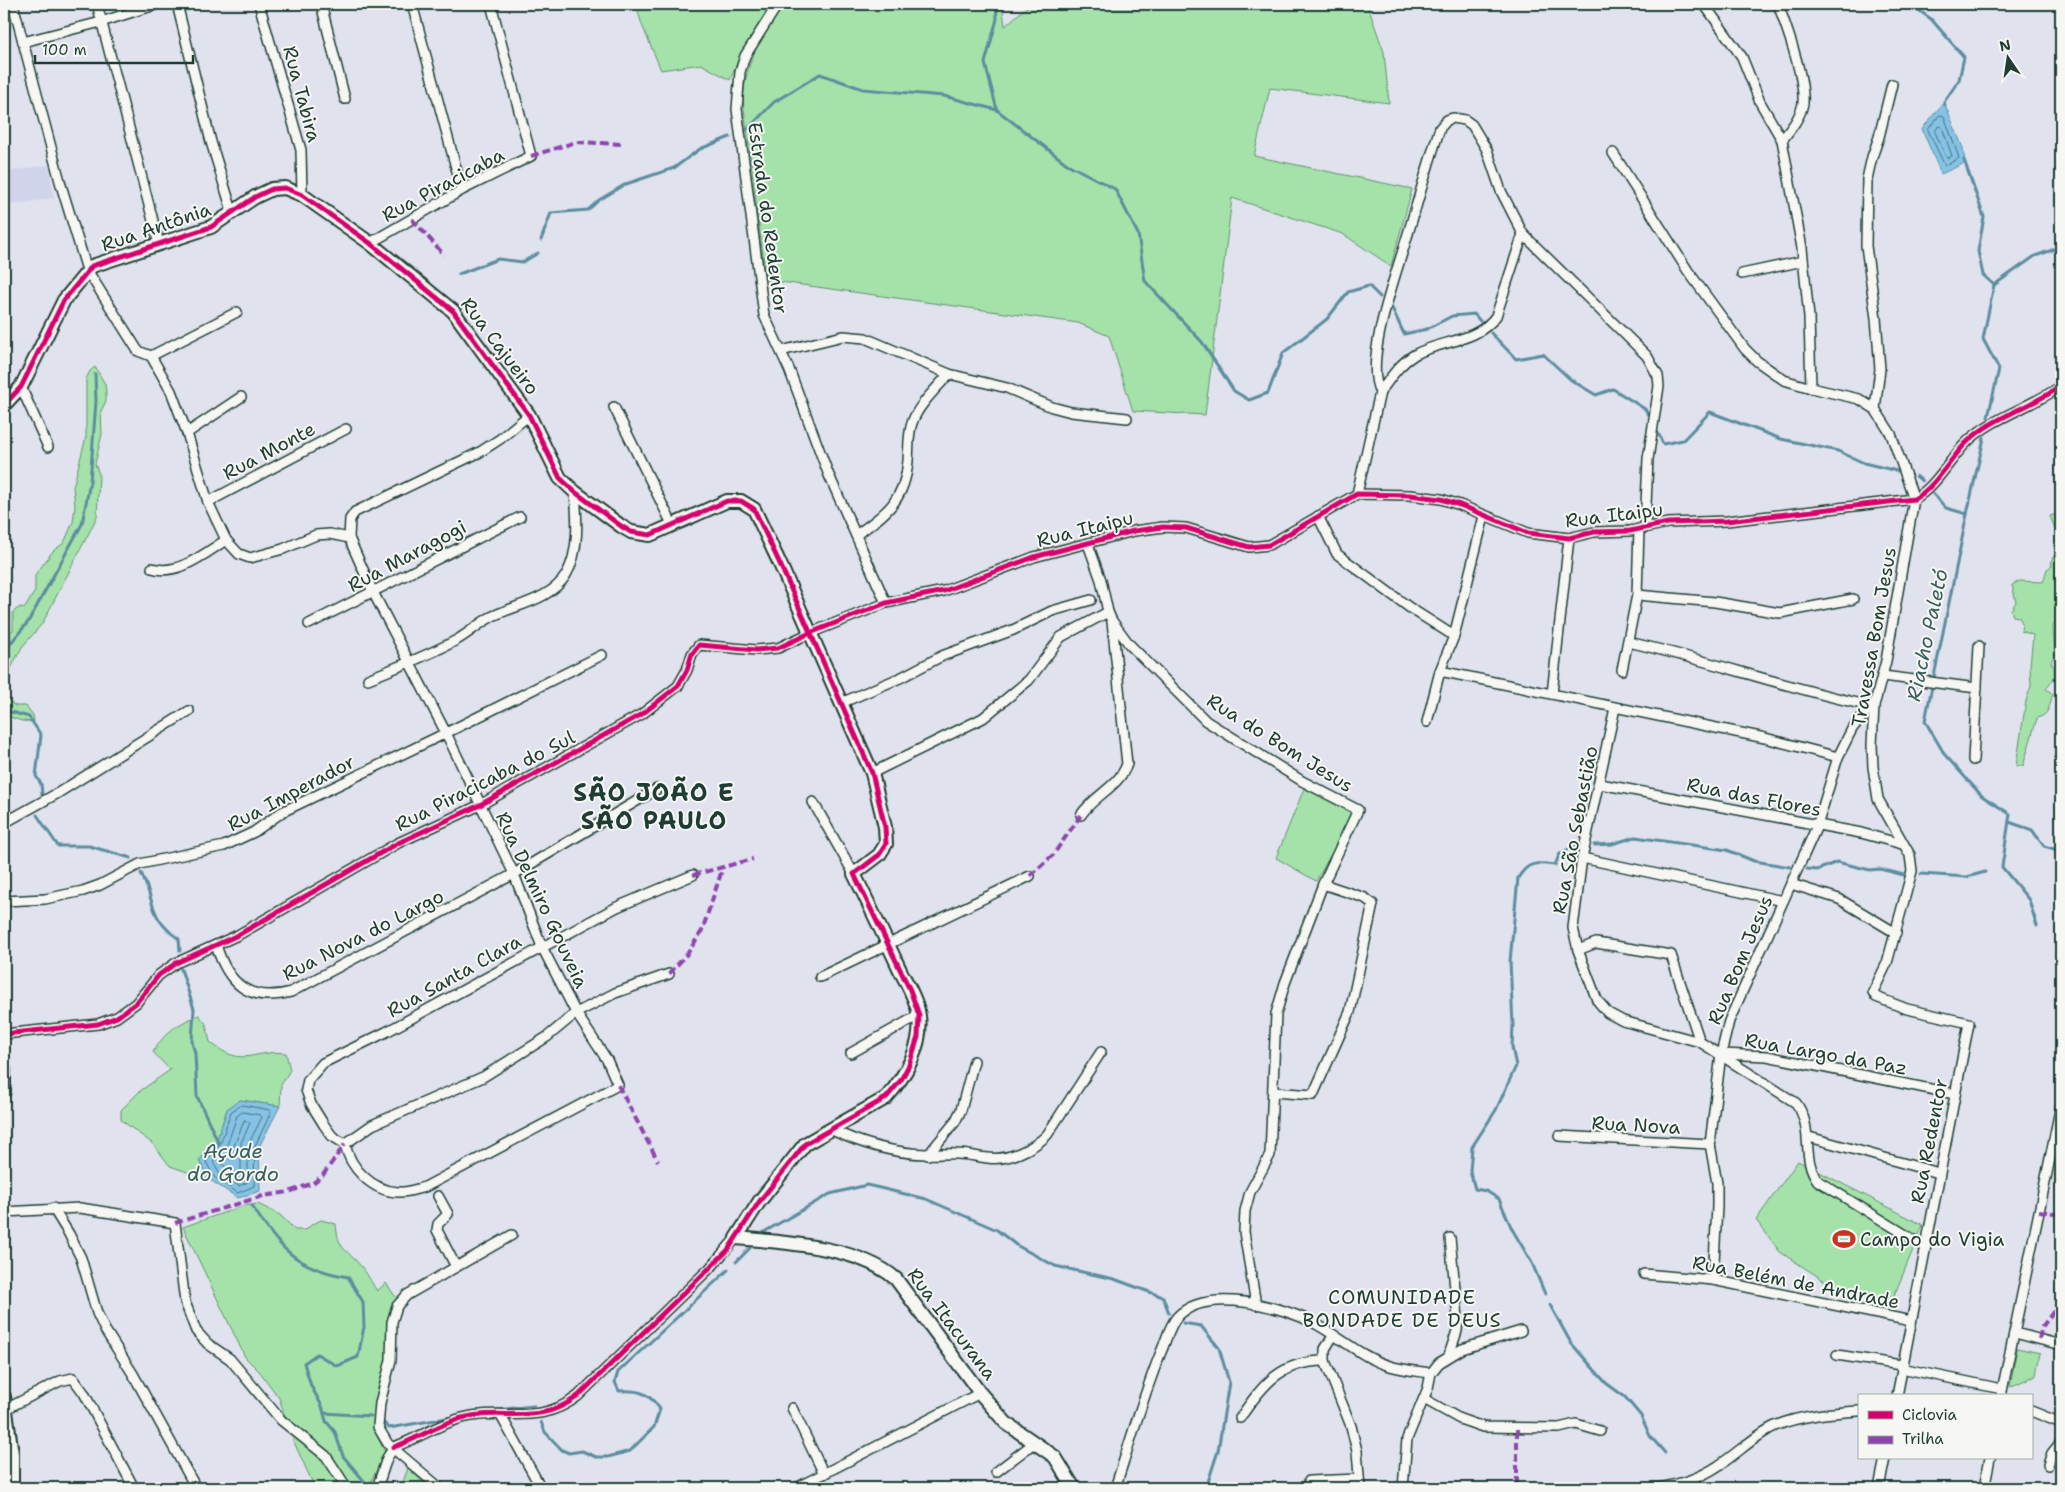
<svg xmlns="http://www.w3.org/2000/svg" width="2065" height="1492" font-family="'Shantell Sans',sans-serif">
  <rect width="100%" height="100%" fill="#e0e2ee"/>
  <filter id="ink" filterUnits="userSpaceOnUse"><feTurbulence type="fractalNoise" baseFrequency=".02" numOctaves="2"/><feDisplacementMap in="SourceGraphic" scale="10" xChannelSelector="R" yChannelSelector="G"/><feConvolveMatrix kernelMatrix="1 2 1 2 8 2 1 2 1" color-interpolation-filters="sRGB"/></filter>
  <g filter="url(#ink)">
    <polygon fill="#d0d4eb" points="49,165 54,198 4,206 4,172"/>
    <g fill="#a4e2aa" stroke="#62906f">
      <polygon points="636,4 771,4 742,51 730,80 701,64 661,70 642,25"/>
      <path d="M785,4H1002L1005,26L1030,4H1367L1384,52L1389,103L1270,88L1254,156L1412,189L1391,266L1343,234L1232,198L1205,415L1133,411L1109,336L1078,323L766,280L743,100C746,59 761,36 785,4Z"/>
      <polygon points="95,367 105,384 106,393 106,401 101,411 102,434 95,464 99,474 97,517 42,624 22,647 9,672 4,689 8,700 15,706 26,706 33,715 34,722 22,721 4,715 4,635 13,630 13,612 20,607 25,608 35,591 35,575 53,551 64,543 73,522 75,506 73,487 86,437 86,379 90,371"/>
      <path d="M2061,513V587L2057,592L2061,609L2053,627L2055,654L2051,662C2058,674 2054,680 2046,689L2053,694C2049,705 2050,715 2037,718L2023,766H2016L2026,701L2031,686L2030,666L2033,635L2021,631L2022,623L2019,617L2013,616L2011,610L2016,602L2012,585L2019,581L2043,582L2047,569L2052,566L2051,561L2057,551L2055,547L2059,540L2050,516Z"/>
      <polygon points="1305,786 1355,812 1316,881 1276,858"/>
      <path d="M199,1015L206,1024L210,1042C244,1070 252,1049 286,1053L290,1070L281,1085L280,1106L240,1100L227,1109L217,1140L199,1161L210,1180L170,1166L153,1144L121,1120V1110L140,1091L170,1070L153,1052C166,1031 176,1025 199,1015Z"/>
      <polygon points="1798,1161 1923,1225 1890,1306 1828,1283 1780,1252 1756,1220"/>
      <path d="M258,1204L280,1215L295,1230H306L311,1225L321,1220L336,1224C338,1249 344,1247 359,1264C366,1271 371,1282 377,1291L386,1283L397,1299L391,1306L387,1359L377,1397L374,1421L376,1434L385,1452L368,1488H315L293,1440L279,1398L260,1372L245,1357L183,1227L243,1206Z"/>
      <polygon points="2017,1348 2040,1353 2036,1375 2010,1387"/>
      <polygon points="408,1468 429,1488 405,1488 403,1482"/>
    </g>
    <g fill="#85c2e5" stroke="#5c8d9e">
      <polygon points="1944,102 1963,148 1965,163 1941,174 1922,129"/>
      <polygon points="240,1100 280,1106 259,1147 260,1191 238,1198 210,1180 199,1161 217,1140 227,1109"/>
    </g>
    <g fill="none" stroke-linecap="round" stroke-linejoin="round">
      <g stroke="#48727b" stroke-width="1">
        <polygon points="1940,115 1944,116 1959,158 1945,166 1928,130"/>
        <polygon points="1939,126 1942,127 1952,156 1949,158 1946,157 1935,132"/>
        <polygon points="242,1105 270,1110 271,1112 255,1146 254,1186 238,1193 214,1177 206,1162 221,1142 231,1112"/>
        <polygon points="243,1112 260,1115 262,1117 248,1145 248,1182 239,1186 219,1173 213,1162 227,1145 237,1116"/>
        <polygon points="245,1120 250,1123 241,1143 241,1174 238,1176 225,1167 222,1163 233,1148"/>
      </g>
      <g stroke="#5c8d9e" stroke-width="3">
        <polyline points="996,4 997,19 985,63 997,110"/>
        <polyline points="1910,4 1931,19 1964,57 1959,80 1944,102 1945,105"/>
        <polyline points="747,130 774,102 820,74 863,89 944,96 997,110 1067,164 1115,189 1138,234 1145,281 1202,342 1234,391 1249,400 1268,393 1283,353 1327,319 1348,292 1369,286 1380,297"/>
        <polyline points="1964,160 1984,217 1978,251 1983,275 1994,285"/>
        <polyline points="541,240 551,213 588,210 599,200 626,184 674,168 700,149 730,137"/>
        <polyline points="459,274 498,259 523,262 538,253"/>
        <polyline points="1392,308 1404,334 1427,329 1452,316 1474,314 1480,321"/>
        <polyline points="1491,333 1516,359 1543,354 1571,380 1596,395 1613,389 1645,409 1648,414"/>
        <polyline points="1988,417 1999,369 1983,339 1994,285 2035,256 2061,247"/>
        <polyline points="1659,435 1663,444 1683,440 1710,412 1781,439 1838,451 1864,463 1897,471"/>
        <polyline points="1916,476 1922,481"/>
        <polyline points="1933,494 1946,508 1967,514 1984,438"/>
        <polyline points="1967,514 1925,721 1945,755 1982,796 2010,814 2002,867 2029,900 2037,926"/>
        <polyline points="4,670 10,644 28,622 82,524 90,482 96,401 95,374"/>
        <polyline points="4,710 29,717 41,735 36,776 41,784 42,794"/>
        <polyline points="37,815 58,846 89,846 131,858"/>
        <polyline points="2009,822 2032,830 2044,846 2061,851"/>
        <polyline points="1594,845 1612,844 1635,837 1727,850 1754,861 1790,867"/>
        <polyline points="1807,869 1817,870 1837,862 1870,870 1880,869 1904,875"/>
        <path d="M141,873C156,903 148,917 179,939L180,951"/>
        <polyline points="1921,874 1967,877 1985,872"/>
        <polyline points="181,969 194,1009 192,1042 195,1053 197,1096 219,1144"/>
        <path d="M252,1206C280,1248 295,1268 348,1277L363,1302L364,1327L358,1357L337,1366L317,1354L304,1363L311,1386L322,1406L326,1421L335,1432L343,1456L370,1488"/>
        <polyline points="764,1232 830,1194 867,1185 926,1199 997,1230 1016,1245 1055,1266 1114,1279 1163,1297 1169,1313"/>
        <polyline points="736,1262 750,1248"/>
        <path d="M1545,1294L1532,1263L1512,1229L1499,1199L1486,1191L1475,1189L1470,1171L1472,1147L1496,1110L1516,1066L1512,1047L1513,1025L1510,961L1518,878C1528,861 1537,863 1555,865L1560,853L1576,846"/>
        <polyline points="1550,1305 1571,1343 1606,1383 1625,1397 1641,1416 1650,1436 1665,1453"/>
        <polyline points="1183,1323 1201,1326 1219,1348 1229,1382 1218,1451 1206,1488"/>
        <polyline points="496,1410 534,1406"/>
        <polyline points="324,1413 371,1416"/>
        <path d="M541,1422L545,1432L562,1450L569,1453L582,1451L596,1457H608L630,1451L654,1427L660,1409C648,1392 639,1390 619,1391L615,1382L618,1372L728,1270"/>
        <polyline points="384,1423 389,1428 453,1417"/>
      </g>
      <defs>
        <g id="street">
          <polyline points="13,4 61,185 87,270 138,351 151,356 171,391 187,433 208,502 226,540 239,554 250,558 283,549 316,535 330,534 349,538"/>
          <polyline points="97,4 159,244"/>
          <polyline points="177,4 211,142 233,214"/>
          <polyline points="259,4 301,150 302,195"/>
          <polyline points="321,4 345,99"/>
          <polyline points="412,4 462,190"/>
          <polyline points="778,4 745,56 740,72 737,109 764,315 789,369 828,473 886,603"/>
          <polyline points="1704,4 1742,57 1760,102 1782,140 1802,248 1809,317 1811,388 1859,399 1875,409 1891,434 1914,499 1886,661 1874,706 1872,745 1873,767 1878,799 1910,855 1912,871 1887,963 1873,992 1876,997 1907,1009 1969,1023 1897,1396"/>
          <path d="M1778,4C1787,29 1805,78 1803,103C1801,117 1790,130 1782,140"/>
          <polyline points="2059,4 2061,6"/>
          <polyline points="23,42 101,22 158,4"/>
          <polyline points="1613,153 1688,271 1745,349 1757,361 1784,380 1811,388"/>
          <polyline points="370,243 462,190 531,156 491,4"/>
          <polyline points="1742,274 1803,261"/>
          <polyline points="781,351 843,336 865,338 949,374 1007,388 1052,407 1071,412 1127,418"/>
          <polyline points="151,356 237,312"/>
          <polyline points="21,387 48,447"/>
          <path d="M1380,392C1390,379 1399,364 1414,355C1440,340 1477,343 1496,316L1523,234"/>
          <polyline points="614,407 673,526"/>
          <polyline points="1875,409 1880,369 1876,318 1866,246 1867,179 1872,157 1879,137 1892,84"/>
          <path d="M529,415L500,439L480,452L355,512L350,519L349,538L373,592L446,733L514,874L542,947L576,1013L607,1060L618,1085L425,1187C416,1189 407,1193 398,1192C372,1191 350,1168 345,1144L372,1125L483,1077L547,1037L576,1013L615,993L669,974"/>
          <polyline points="187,433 241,397"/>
          <path d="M1357,494L1380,392C1363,361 1397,272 1407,237C1418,201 1428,164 1440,128L1447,120L1453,118L1465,120L1472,125L1487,150L1501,191L1523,234L1647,356L1658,376L1659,386L1648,459L1645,528"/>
          <polyline points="208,502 346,429"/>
          <polyline points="1318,516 1337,554 1410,608 1454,636"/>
          <path d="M856,535C886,514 905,500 908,461C909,449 908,434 912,423C918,405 937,388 949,374"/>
          <path d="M152,568C178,576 204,554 226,540"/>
          <polyline points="1637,595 1715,602 1780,613 1853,599"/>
          <polyline points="1108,612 1112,621 1129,644 1206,721 1302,781 1358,810 1323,884 1285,983 1276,1014 1270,1155 1250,1192 1245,1211 1244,1232 1256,1305"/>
          <polyline points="309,624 520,517"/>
          <path d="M1628,642C1710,660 1789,689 1871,706"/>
          <polyline points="1622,670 1637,595 1639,529"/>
          <polyline points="1440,671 1765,738 1838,757"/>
          <polyline points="1883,676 1977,688"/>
          <path d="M368,679C397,667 427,656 455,641C468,634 478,624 491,617C515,605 551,600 566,575C580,551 577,518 575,492"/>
          <polyline points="1552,694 1569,538"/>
          <polyline points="841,703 902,677 942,656 1013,630 1052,611 1091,600"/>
          <path d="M1615,708L1582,858L1573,928L1578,950L1597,1000L1608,1013L1623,1021L1700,1042L1796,1103C1815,1129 1800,1157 1818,1181L1924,1246"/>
          <polyline points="1427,722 1440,671 1454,636 1484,516"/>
          <polyline points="1973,760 1979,646"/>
          <polyline points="872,773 983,718 1029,680 1061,637 1108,612 1101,580 1088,544"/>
          <polyline points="1600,784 1861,833 1902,844"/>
          <polyline points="813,802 854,874"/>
          <path d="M1081,815C1094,795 1119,787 1127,764L1112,621"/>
          <polyline points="4,823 58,793 189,711"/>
          <polyline points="1582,858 1783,901"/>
          <polyline points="1791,884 1839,899 1896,933"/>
          <polyline points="4,901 45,899 83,891 100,885 140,864 224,846 254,832 282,812 446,733 602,655"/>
          <path d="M216,945C228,984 249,1003 291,992L514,874L657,789"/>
          <polyline points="1578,950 1596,943 1671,955 1700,1042"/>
          <polyline points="820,977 1030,876"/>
          <path d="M4,1034L98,1024L117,1017L136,1003L159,975L176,963L238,935L398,843L480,805L642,714L678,686L687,670L692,654L699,645L756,650L778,648L810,633L886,603L944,591L1034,557L1134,531L1163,527L1186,528L1249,547L1269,545L1357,494L1410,495L1441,499L1460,505L1528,533L1569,538L1594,532L1630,531L1668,523L1727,521L1914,499C1935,488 1950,459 1966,443C1992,417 2032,407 2061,386"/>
          <polyline points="851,1053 919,1015"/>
          <polyline points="1721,1054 1767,1056 1955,1094"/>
          <polyline points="1274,1092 1313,1095 1350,1012 1373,904 1365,898 1323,884"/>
          <path d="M830,1129C861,1144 892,1153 926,1154C936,1155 947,1153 957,1154C968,1154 977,1157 988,1158C1008,1161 1033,1149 1047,1135L1101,1052"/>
          <polyline points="1559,1136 1710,1144"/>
          <polyline points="1809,1137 1939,1173"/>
          <polyline points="345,1144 332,1136 324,1125 311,1104 306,1090 308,1080 323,1063 386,1032 617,907 693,875"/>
          <polyline points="928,1155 955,1122 961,1110 974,1061"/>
          <polyline points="438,1196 448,1214 438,1224 437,1230 456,1267"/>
          <polyline points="53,1208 69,1234 81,1258 97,1313 105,1330 133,1374 196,1488"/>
          <polyline points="4,1212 80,1208 175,1223 185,1302 196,1331 208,1344 230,1359 281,1420 326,1456 347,1488"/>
          <polyline points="1644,1274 1713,1280 1911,1321"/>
          <polyline points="1713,1280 1717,1207 1717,1183 1710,1144 1721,1054 1729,1021 1817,826 1838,757 1852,729 1871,706 1874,706"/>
          <polyline points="2015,1333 2061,1345"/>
          <polyline points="1333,1336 1325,1349 1325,1361 1351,1426 1357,1451 1360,1488"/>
          <polyline points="1449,1355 1457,1331 1458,1318 1450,1238"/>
          <polyline points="1837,1355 1901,1365"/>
          <polyline points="1901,1368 2002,1389"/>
          <polyline points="2001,1396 2061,1105"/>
          <polyline points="1424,1399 1460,1419 1483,1427 1559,1428 1576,1424 1600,1431"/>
          <polyline points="792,1408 824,1474"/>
          <polyline points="6,1409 60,1381 73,1378 84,1393 134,1488"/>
          <polyline points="2031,1411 2061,1423"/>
          <polyline points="501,1416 541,1488"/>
          <path d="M1240,1418C1263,1384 1281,1361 1325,1361"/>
          <path d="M394,1447C417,1439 439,1424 462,1418C505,1407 538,1427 578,1396L713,1265L736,1238"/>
          <polyline points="2048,1465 2052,1453 2061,1442"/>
          <polyline points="996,1472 1034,1443"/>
          <polyline points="1309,1481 1359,1479"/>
          <polyline points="377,1488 387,1458 394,1447"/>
          <polyline points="440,1488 388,1444 378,1427 380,1403 391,1360 392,1322 397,1306 407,1295 512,1235"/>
          <polyline points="796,1488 980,1393"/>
          <path d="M1115,1488C1130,1443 1143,1396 1161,1352C1166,1341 1169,1326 1177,1317C1206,1286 1281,1306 1314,1323C1339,1336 1362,1358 1390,1366C1403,1370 1417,1371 1431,1373"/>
          <polyline points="1403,1488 1407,1439 1428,1388 1431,1373 1439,1363 1462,1349 1521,1331"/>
          <path d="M1657,1488C1678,1485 1700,1478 1718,1466C1738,1453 1754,1436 1775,1426C1801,1415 1831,1413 1859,1411"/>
          <polyline points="1879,1488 1885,1458"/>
          <polyline points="1984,1488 1990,1458"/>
        </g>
        <g id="secondary">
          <path d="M4,405L21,387L64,300L92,266L211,227L255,197L272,189L285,188L302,195L370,243L453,311L529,415L560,478L575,492L621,526L631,532L650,535L727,501H741L754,509L780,564L872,773L885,827L886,844L879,855L854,874C870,906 885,938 900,970C907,984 917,1000 919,1016C923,1046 905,1077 886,1098L805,1144L759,1202L736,1238C784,1242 860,1247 896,1279L980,1393L1006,1423L1055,1457L1074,1488"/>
          <polyline points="4,1069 4,1091"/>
          <polyline points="4,1397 12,1454 12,1488"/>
        </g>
      </defs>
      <use href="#street" stroke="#1f3d34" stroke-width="12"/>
      <use href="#secondary" stroke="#1f3d34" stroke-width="16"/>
      <use href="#street" stroke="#f6f6f2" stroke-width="9"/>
      <use href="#secondary" stroke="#f6f6f2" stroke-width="12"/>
      <g stroke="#8e44ad" stroke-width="4" stroke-dasharray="8 4" stroke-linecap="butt">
        <polyline points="531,156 576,142 623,144"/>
        <polyline points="412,219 444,255"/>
        <polyline points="693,875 753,859"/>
        <polyline points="1030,876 1053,855 1081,815"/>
        <polyline points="669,974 687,954 702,931 723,867"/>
        <polyline points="618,1085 658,1161"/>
        <polyline points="2039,1211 2061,1214"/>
        <polyline points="175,1223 263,1196 289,1192 313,1183 323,1175 345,1144"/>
        <polyline points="2039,1339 2042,1327 2061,1301"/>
        <polyline points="1517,1429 1517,1488"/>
      </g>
      <defs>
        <g id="cycleway">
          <path d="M4,405L21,387L64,300L92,266L211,227L255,197L272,189L285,188L302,195L370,243L453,311L529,415L560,478L575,492L621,526L631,532L650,535L727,501H741L754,509L780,564L872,773L885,827L886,844L879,855L854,874L910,990L919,1015L918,1037L909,1065L901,1080L886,1098L805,1144L759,1202L728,1250L578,1396C538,1427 505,1407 462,1418C439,1424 417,1439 394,1447"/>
          <path d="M4,1034L98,1024L117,1017L136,1003L159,975L176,963L238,935L398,843L480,805L642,714L678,686L687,670L692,654L699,645L756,650L778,648L810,633L886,603L944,591L1034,557L1134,531L1163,527L1186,528L1249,547L1269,545L1357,494L1410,495L1441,499L1460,505L1528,533L1569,538L1594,532L1630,531L1668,523L1727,521L1914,499C1935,488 1950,459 1966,443C1992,417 2032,407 2061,386"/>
        </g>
      </defs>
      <use href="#cycleway" stroke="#f6f6f2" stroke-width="8"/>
      <use href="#cycleway" stroke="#d6006c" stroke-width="5"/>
    </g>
  </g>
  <defs>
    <symbol id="stadium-bare" viewBox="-9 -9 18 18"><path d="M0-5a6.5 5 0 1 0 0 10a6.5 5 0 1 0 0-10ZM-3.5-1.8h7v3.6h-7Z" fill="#c8321e" stroke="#f6f6f2" stroke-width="2.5" paint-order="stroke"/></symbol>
  </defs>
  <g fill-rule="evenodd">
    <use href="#stadium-bare" x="1828" y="1223" width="32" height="32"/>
  </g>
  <g text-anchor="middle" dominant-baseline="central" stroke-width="4" stroke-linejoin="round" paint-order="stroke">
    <g font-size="19" fill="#1f3d34" stroke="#f6f6f2">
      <text transform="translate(302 94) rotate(75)">Rua Tabira</text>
      <text transform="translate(443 185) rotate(-28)">Rua Piracicaba</text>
      <text transform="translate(768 218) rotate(82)">Estrada do Redentor</text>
      <text transform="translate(156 227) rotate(-19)">Rua Antônia</text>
      <text transform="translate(500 346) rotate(53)">Rua Cajueiro</text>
      <text transform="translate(269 451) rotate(-28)">Rua Monte</text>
      <text transform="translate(1614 515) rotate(-7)">Rua Itaipu</text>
      <text transform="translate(1085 529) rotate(-14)">Rua Itaipu</text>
      <text transform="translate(407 556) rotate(-28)">Rua Maragogi</text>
      <text transform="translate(1874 637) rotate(-80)">Travessa Bom Jesus</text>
      <text transform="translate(1280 743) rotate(32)">Rua do Bom Jesus</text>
      <text transform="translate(485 781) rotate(-27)">Rua Piracicaba do Sul</text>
      <text transform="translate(291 793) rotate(-28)">Rua Imperador</text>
      <text transform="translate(1754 797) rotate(11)">Rua das Flores</text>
      <text transform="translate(1575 830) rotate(-79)">Rua São Sebastião</text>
      <text transform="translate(542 900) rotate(65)">Rua Delmiro Gouveia</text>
      <text transform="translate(363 935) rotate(-27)">Rua Nova do Largo</text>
      <text transform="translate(1740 960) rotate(-67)">Rua Bom Jesus</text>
      <text transform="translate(454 976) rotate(-29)">Rua Santa Clara</text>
      <text transform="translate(1826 1054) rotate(10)">Rua Largo da Paz</text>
      <text transform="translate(1636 1125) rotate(3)">Rua Nova</text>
      <text transform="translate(1929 1141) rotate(-79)">Rua Redentor</text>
      <text transform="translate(1796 1282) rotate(11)">Rua Belém de Andrade</text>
      <text transform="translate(952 1324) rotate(53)">Rua Itacurana</text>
    </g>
    <g font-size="19" fill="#1f3d34" stroke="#f6f6f2" text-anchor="start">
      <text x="1860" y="1239">Campo do Vigia</text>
    </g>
    <g font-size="20" font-style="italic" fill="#385e60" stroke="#f6f6f2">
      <text transform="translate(1927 635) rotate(-78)">Riacho Paletó</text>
      <text x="233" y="1151">Açude<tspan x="233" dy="23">do Gordo</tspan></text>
    </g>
    <g font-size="20" letter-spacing="1" fill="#1f3d34" stroke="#f6f6f2">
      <text x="1402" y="1297">COMUNIDADE<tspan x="1402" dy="23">BONDADE DE DEUS</tspan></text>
    </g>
    <g font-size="24" font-weight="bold" letter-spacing="1" fill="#1f3d34" stroke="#f6f6f2">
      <text x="654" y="793">SÃO JOÃO E<tspan x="654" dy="28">SÃO PAULO</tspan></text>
    </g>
  </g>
  <rect width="2065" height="1492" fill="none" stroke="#f6f6f2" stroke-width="20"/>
  <rect x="10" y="10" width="2045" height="1472" fill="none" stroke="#1f3d34" stroke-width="2" filter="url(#ink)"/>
  <rect x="1858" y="1394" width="175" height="65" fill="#f6f6f2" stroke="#a0aca6"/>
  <rect x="1868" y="1411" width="25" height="8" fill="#d6006c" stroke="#a0aca6"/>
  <text x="1902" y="1420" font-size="15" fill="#1f3d34">Ciclovia</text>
  <rect x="1868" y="1436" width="25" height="8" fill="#8e44ad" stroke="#a0aca6"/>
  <text x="1902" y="1444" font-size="15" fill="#1f3d34">Trilha</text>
  <g transform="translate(2008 58) rotate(347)" stroke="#f6f6f2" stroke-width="4" paint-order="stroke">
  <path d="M0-4L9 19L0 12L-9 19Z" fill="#1f3d34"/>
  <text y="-8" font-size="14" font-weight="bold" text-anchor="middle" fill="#1f3d34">N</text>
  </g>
  <path d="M35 55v8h158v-8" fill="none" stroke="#1f3d34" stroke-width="2.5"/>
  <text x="42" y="55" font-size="15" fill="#1f3d34" stroke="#f6f6f2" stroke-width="4" paint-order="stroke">100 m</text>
</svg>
